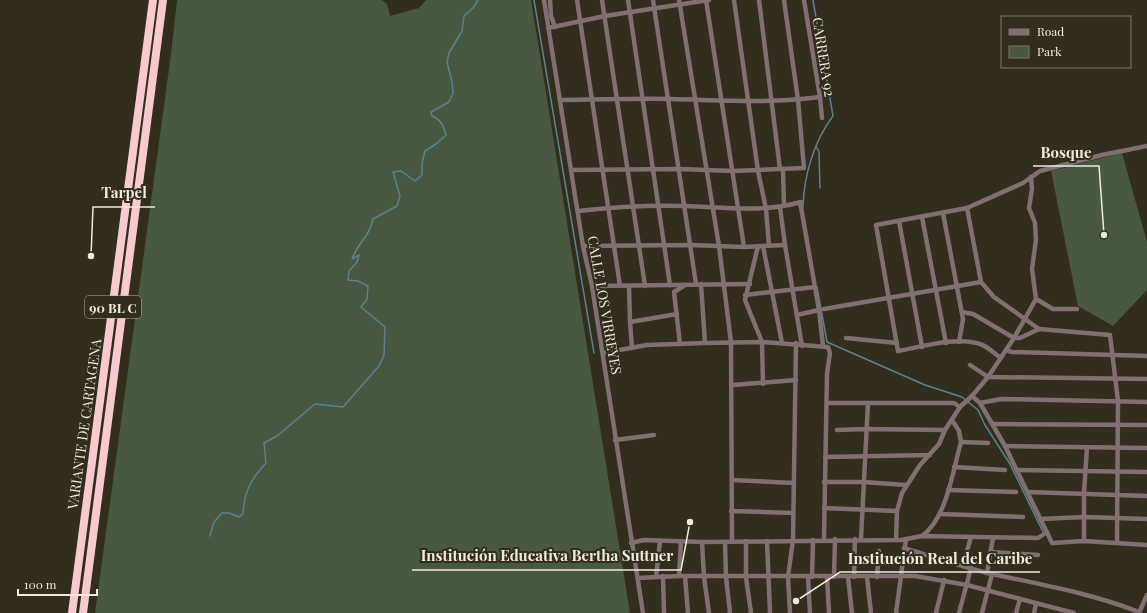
<svg xmlns="http://www.w3.org/2000/svg" width="1147" height="613" font-family="'Playfair Display',serif">
  <rect width="100%" height="100%" fill="#322d1c"/>
  <g fill="#495840">
    <polygon points="177,0 382,0 387,4 390,16 419,8 426,0 531,0 630,613 95,613 171,54"/>
    <polygon points="1122,153 1147,242 1147,290 1113,326 1078,306 1051,171"/>
  </g>
  <g fill="none" stroke-linecap="round" stroke-linejoin="round">
    <g stroke="#598293" stroke-width="1.5">
      <polyline points="534,0 594,353"/>
      <polyline points="816,146 819,152 820,188"/>
      <path d="M803,207C804,175 814,141 833,116L813,0"/>
      <polyline points="817,287 827,342 925,385 962,397 978,410 985,425 1010,464 1043,532"/>
      <path d="M210,536L214,522L222,513H229L239,517L243,514C244,492 251,479 266,463L264,443L277,436L315,404L343,407L379,366L384,355L385,327L361,307L367,299L368,286L358,281L348,280L349,271L357,262L359,255L352,259C358,242 369,238 373,219L397,206L400,196L393,172L401,171L415,181L422,175V163L425,151L436,144L446,135C443,125 441,120 432,116L431,112L449,102L453,93L452,82L447,62L449,53L462,31L464,16L473,8L478,0"/>
    </g>
    <g stroke="#826f71" stroke-width="4.5">
      <polyline points="544,0 583,246 592,286 643,613"/>
      <polyline points="550,0 551,16 555,27"/>
      <polyline points="577,0 620,286"/>
      <polyline points="602,0 645,286"/>
      <polyline points="628,0 670,285"/>
      <polyline points="653,0 696,284"/>
      <polyline points="679,0 719,246 731,342 732,541"/>
      <polyline points="706,0 744,247"/>
      <polyline points="734,0 758,171 766,209 769,246"/>
      <polyline points="759,0 780,169"/>
      <polyline points="804,0 820,97 822,118"/>
      <polyline points="548,28 605,16 709,0"/>
      <path d="M560,100C597,100 634,98 670,99C720,100 770,104 820,97"/>
      <polyline points="783,169 784,206"/>
      <polyline points="571,170 679,169 733,171 804,168 798,100 784,0"/>
      <polyline points="799,203 801,207 819,310 823,346"/>
      <polyline points="780,207 785,245 802,346"/>
      <polyline points="967,208 981,282 994,297 1039,329"/>
      <path d="M578,211C613,207 649,205 685,206C724,207 762,213 801,202"/>
      <polyline points="943,213 963,319 959,342"/>
      <polyline points="922,217 946,343"/>
      <polyline points="899,221 922,347"/>
      <polyline points="583,246 691,245 744,247 785,245"/>
      <polyline points="758,246 745,300 762,342 763,384"/>
      <polyline points="763,246 782,343"/>
      <polyline points="701,284 705,343"/>
      <polyline points="592,286 750,284"/>
      <polyline points="629,286 630,322"/>
      <polyline points="745,295 815,287"/>
      <polyline points="1036,299 1053,309 1077,309"/>
      <polyline points="824,309 981,282"/>
      <polyline points="962,312 973,314 1014,338 1020,338 1039,329 1110,335 1118,401 1117,543"/>
      <polyline points="797,315 819,310"/>
      <polyline points="846,338 897,343"/>
      <polyline points="680,344 674,292 685,285"/>
      <polyline points="632,348 630,322 677,314"/>
      <polyline points="1006,350 1012,352 1147,356"/>
      <polyline points="603,353 647,345 705,343 762,342 828,347 830,353 827,374 824,540"/>
      <path d="M1001,358C994,353 987,346 980,344C958,336 921,347 898,351L876,225L967,208L1023,183L1040,171L1102,155L1147,146"/>
      <polyline points="970,365 988,377 1147,379"/>
      <polyline points="733,385 796,380"/>
      <polyline points="972,396 980,403 1001,399 1147,402"/>
      <polyline points="827,403 954,403 960,407"/>
      <polyline points="980,403 1005,446 1052,543 1084,541 1147,545"/>
      <polyline points="993,424 1147,425"/>
      <polyline points="837,430 866,429 945,430"/>
      <polyline points="615,440 654,435"/>
      <polyline points="961,442 988,443"/>
      <polyline points="1005,446 1147,448"/>
      <polyline points="825,457 930,455"/>
      <polyline points="954,467 1005,470"/>
      <polyline points="1017,470 1147,472"/>
      <polyline points="732,480 794,483"/>
      <polyline points="824,482 863,482 906,485"/>
      <polyline points="948,490 1016,492"/>
      <polyline points="1028,492 1147,496"/>
      <polyline points="824,508 897,511"/>
      <polyline points="731,511 793,513"/>
      <polyline points="940,514 1023,517"/>
      <polyline points="1040,519 1085,517 1147,519"/>
      <path d="M922,536C947,518 953,470 961,442L959,431L952,420"/>
      <polyline points="861,539 868,403"/>
      <polyline points="896,540 897,511 902,493 920,465 939,444 945,430 960,407 972,396 988,377 1014,338 1036,299 1032,269 1036,240 1035,223 1029,208 1032,189 1031,177"/>
      <polyline points="746,541 746,577 751,613"/>
      <polyline points="767,541 770,613"/>
      <polyline points="1084,541 1084,493 1087,447"/>
      <polyline points="702,542 704,577 709,613"/>
      <polyline points="725,542 726,577 730,613"/>
      <polyline points="631,543 644,540 702,542 901,540 922,536 1038,538 1047,532"/>
      <path d="M904,548C933,557 962,567 992,574C1043,585 1090,593 1139,612"/>
      <polyline points="991,552 1038,555"/>
      <polyline points="963,565 971,537"/>
      <polyline points="987,573 993,538"/>
      <polyline points="663,576 664,613"/>
      <polyline points="679,576 681,541"/>
      <polyline points="685,576 688,613"/>
      <polyline points="656,577 660,541"/>
      <polyline points="808,577 810,613"/>
      <polyline points="812,577 813,540"/>
      <polyline points="827,577 829,613"/>
      <polyline points="834,577 835,539"/>
      <polyline points="848,577 852,613"/>
      <polyline points="854,577 855,539"/>
      <polyline points="867,577 871,613"/>
      <polyline points="877,577 879,551"/>
      <polyline points="638,578 679,576 915,576 967,585 1074,613"/>
      <polyline points="790,613 788,577 793,540 796,343"/>
      <polyline points="896,613 906,539"/>
      <polyline points="936,613 944,580"/>
      <polyline points="959,613 971,568"/>
      <polyline points="982,613 992,574"/>
      <polyline points="1016,613 1020,599"/>
      <polyline points="1034,613 1036,604"/>
      <polyline points="1139,613 1147,595"/>
    </g>
    <g stroke="#f8cacf" stroke-width="8">
      <polyline points="72,613 153,0"/>
      <polyline points="83,613 163,0"/>
    </g>
  </g>
  <g text-anchor="middle" dominant-baseline="central" stroke-width="4" stroke-linejoin="round" paint-order="stroke">
    <rect fill="#322d1c" stroke="#b5b1a4" stroke-width="1" x="85" y="296" width="56" height="22" rx="3"/>
    <g font-size="13" font-weight="bold" fill="#edeadf">
      <text x="113" y="307">90 BL C</text>
    </g>
    <g font-size="14" fill="#edeadf" stroke="#322d1c">
      <text transform="translate(824 57) rotate(81)">CARRERA 92</text>
      <text transform="translate(605 305) rotate(80)">CALLE LOS VIRREYES</text>
      <text transform="translate(84 424) rotate(-82)">VARIANTE DE CARTAGENA</text>
    </g>
  </g>
  <path fill="none" stroke="#edeadf" stroke-width="1.5" d="M1104 235L1099 166H1033M91 256L93 207H155M690 522L681 570H412M796 601L840 572H1040"/>
  <g fill="#edeadf" stroke="#322d1c" stroke-width="1.5">
    <circle cx="1104" cy="235" r="4"/>
    <circle cx="91" cy="256" r="4"/>
    <circle cx="690" cy="522" r="4"/>
    <circle cx="796" cy="601" r="4"/>
  </g>
  <g font-size="15" text-anchor="middle" font-weight="bold" fill="#edeadf" stroke="#322d1c" stroke-width="4" stroke-linejoin="round" paint-order="stroke">
    <text x="1066" y="158">Bosque</text>
    <text x="124" y="198">Tarpel</text>
    <text x="547" y="561">Institución Educativa Bertha Suttner</text>
    <text x="940" y="564">Institución Real del Caribe</text>
  </g>
  <rect x="1001" y="16" width="130" height="52" fill="#322d1c" stroke="#7d796a"/>
  <rect x="1009" y="29" width="20" height="6" fill="#826f71" stroke="#7d796a"/>
  <text x="1037" y="36" font-size="12" fill="#edeadf">Road</text>
  <rect x="1009" y="46" width="20" height="12" fill="#495840" stroke="#7d796a"/>
  <text x="1037" y="56" font-size="12" fill="#edeadf">Park</text>
  <path d="M18 589v6h79v-6" fill="none" stroke="#edeadf" stroke-width="2"/>
  <text x="24" y="589" font-size="12" fill="#edeadf" stroke="#322d1c" stroke-width="3" paint-order="stroke">100 m</text>
</svg>
